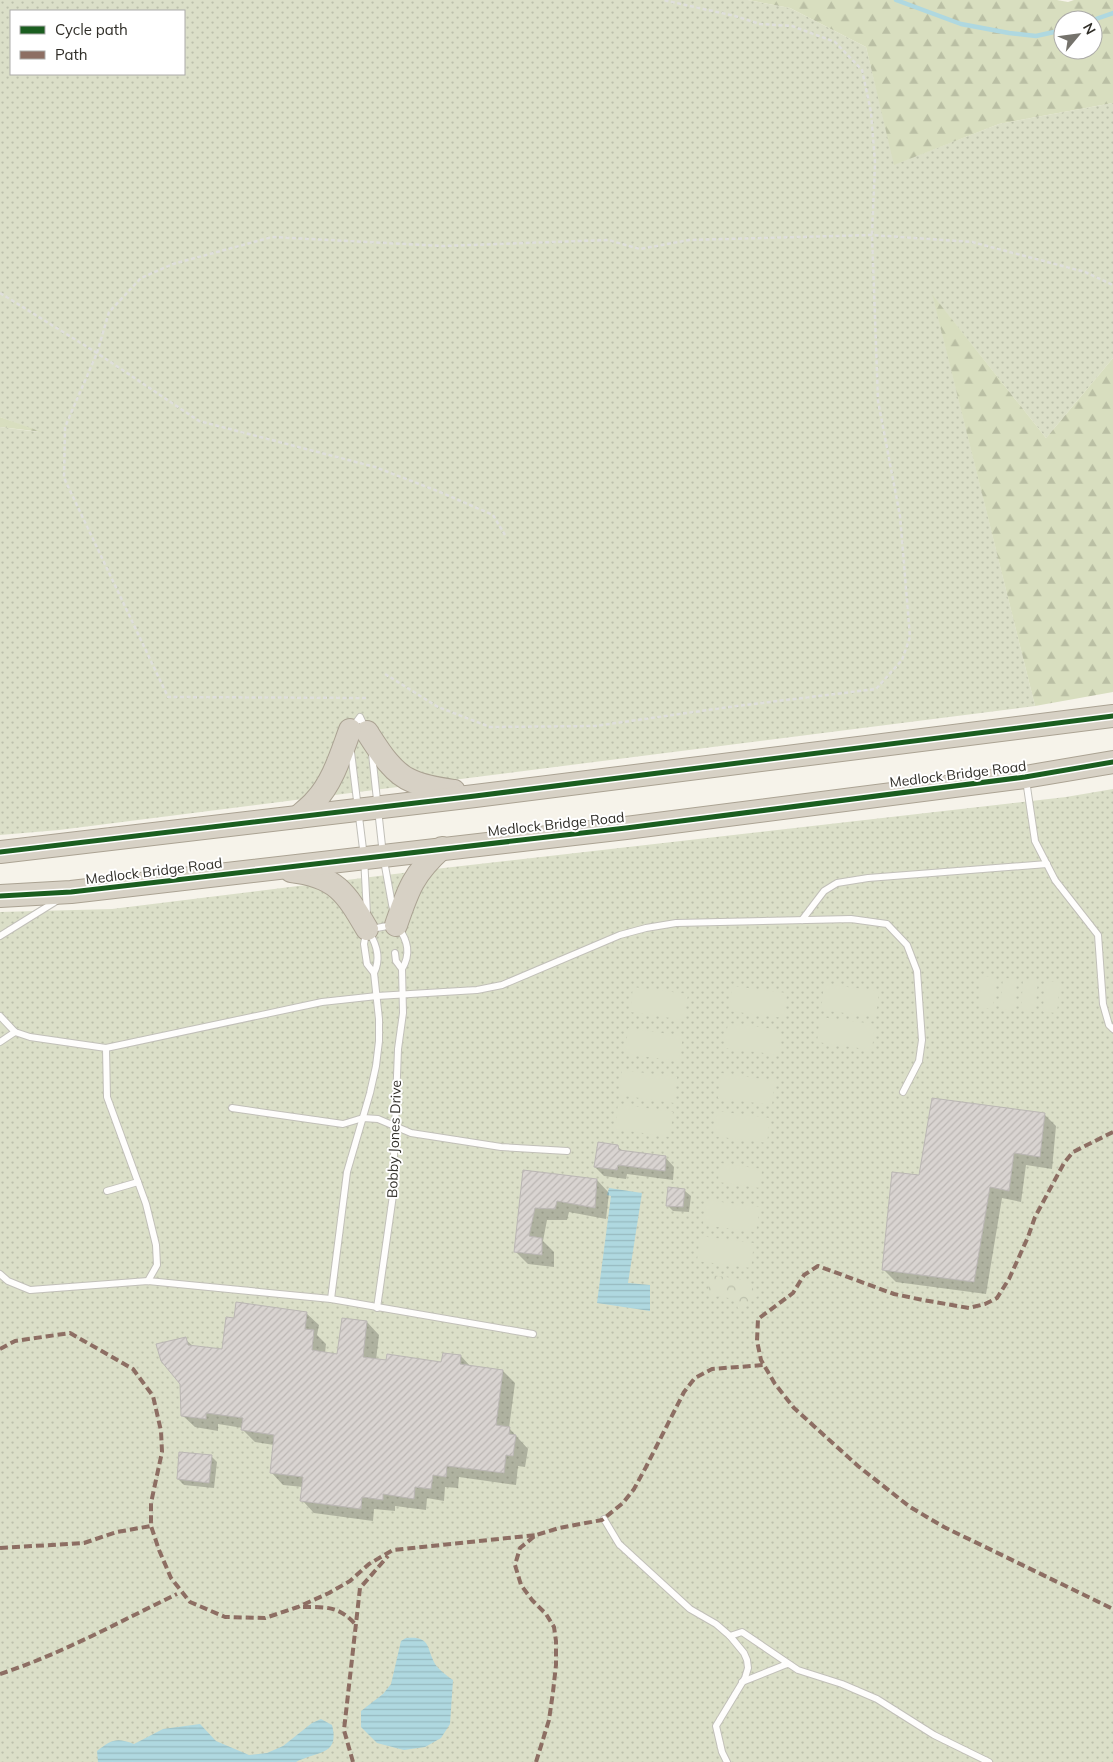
<svg xmlns="http://www.w3.org/2000/svg" width="1113" height="1762" font-family="Mulish,sans-serif">
  <defs>
    <pattern id="grass-dots" width="8" height="8" patternUnits="userSpaceOnUse" patternTransform="scale(1.25)"><rect width="8" height="8" fill="#dbdfc8"/><path d="M2 2h.1M6 6h.1" fill="none" stroke="#bcc0ac" stroke-width="1.8" stroke-linecap="round"/></pattern>
    <pattern id="forest-firs" width="22" height="20" patternUnits="userSpaceOnUse" patternTransform="scale(1.25)"><rect width="22" height="20" fill="#d8debf"/><path d="M5 1l3.5 6h-7zM16 11l3.5 6h-7z" fill="#babfa4"/></pattern>
    <pattern id="park-crowns" width="20" height="18" patternUnits="userSpaceOnUse" patternTransform="scale(1.25)"><rect width="20" height="18" fill="#dbdfc8"/><path d="M2 6a3 3 0 1 1 6 0M12 15a3 3 0 1 1 6 0" fill="none" stroke="#bcc0ac"/></pattern>
    <pattern id="water-rules" width="6" height="5" patternUnits="userSpaceOnUse" patternTransform="scale(1.25)"><rect width="6" height="5" fill="#afd8e0"/><path d="M0 2.5h6" fill="none" stroke="#97bac0"/></pattern>
    <pattern id="building-hatch" width="6" height="6" patternUnits="userSpaceOnUse" patternTransform="scale(1.25)"><rect width="6" height="6" fill="#d9d4d1"/><path d="M-1 1l2-2M0 6l6-6M5 7l2-2" fill="none" stroke="#bbb6b3"/></pattern>
  </defs>
  <rect width="100%" height="100%" fill="#f6f3ea"/>
  <g fill="url(#grass-dots)" fill-rule="evenodd">
    <path d="M0,0H748L790,8L866,47L895,164L999,124L1113,103V358L1046,438L933,296L1035,706L59,830L0,835V427L39,432L0,417ZM11,11H184V74H11Z"/>
    <polygon points="1113,789 1113,1762 0,1762 0,912 112,909 435,869 1066,797"/>
  </g>
  <g fill="url(#forest-firs)" fill-rule="evenodd">
    <path d="M748,0H1057L1068,2L1074,0H1113V103L999,124L894,165L866,47L790,8ZM1063,20H1093V50H1063Z"/>
    <polygon points="932,294 1046,438 1113,358 1113,692 1035,706"/>
    <polygon points="0,417 42,432 0,427"/>
  </g>
  <polygon fill="url(#park-crowns)" points="711,1275 747,1280 758,1296 738,1309 736,1299 707,1295"/>
  <g fill="#dbdfc8">
    <polygon points="981,976 996,977 993,1009 979,1008"/>
    <polygon points="1003,978 1017,979 1014,1011 1000,1009"/>
    <polygon points="1023,979 1038,980 1035,1012 1021,1010"/>
    <polygon points="1045,981 1060,982 1057,1013 1043,1012"/>
    <polygon points="824,984 879,991 876,1017 821,1010"/>
    <polygon points="732,986 787,993 784,1018 729,1011"/>
    <polygon points="633,987 688,994 684,1020 630,1012"/>
    <polygon points="820,1017 875,1024 872,1050 817,1042"/>
    <polygon points="728,1023 781,1030 779,1055 724,1048"/>
    <polygon points="628,1028 683,1036 679,1061 625,1054"/>
    <polygon points="622,1070 677,1077 674,1103 619,1095"/>
    <polygon points="721,1073 775,1081 772,1105 718,1098"/>
    <polygon points="618,1104 673,1112 670,1137 615,1129"/>
    <polygon points="717,1111 770,1118 767,1143 713,1136"/>
    <polygon points="720,1163 762,1169 760,1188 718,1182"/>
    <polygon points="706,1200 760,1207 756,1232 703,1225"/>
    <polygon points="700,1236 754,1243 751,1268 697,1261"/>
  </g>
  <g fill="url(#water-rules)">
    <polygon points="609,1188 642,1193 628,1283 650,1285 650,1311 597,1303 611,1196 607,1195"/>
    <path d="M406,1638C431,1636 426,1647 435,1664C440,1671 446,1675 453,1680L450,1724L441,1738L425,1747L404,1750L377,1743L361,1727V1711L383,1694L391,1684L401,1641Z"/>
    <path d="M321,1719L332,1725C340,1756 317,1751 296,1762H98L97,1751C111,1740 116,1737 134,1744L163,1729L200,1724L216,1741L249,1755L267,1753L283,1746L312,1723Z"/>
  </g>
  <g fill="#0003">
    <polygon points="1044,1114 1056,1126 1052,1169 1026,1165 1021,1202 1002,1198 986,1294 896,1282 884,1270 920,1177"/>
    <polygon points="618,1147 623,1151 665,1157 674,1167 673,1180 627,1174 626,1179 604,1176 595,1167"/>
    <polygon points="524,1171 597,1180 609,1193 606,1219 569,1212 567,1220 547,1220 543,1241 554,1252 554,1267 528,1264 516,1252"/>
    <polygon points="685,1191 691,1196 689,1212 673,1211 667,1205"/>
    <polygon points="306,1313 319,1325 317,1335 326,1344 325,1353 338,1355 367,1322 379,1335 376,1360 442,1363 461,1356 471,1367 503,1371 515,1383 509,1428 528,1449 525,1467 518,1466 516,1485 459,1477 458,1488 445,1487 444,1501 427,1498 426,1510 395,1506 395,1511 374,1509 373,1521 314,1513 302,1500 303,1487 283,1485 271,1472 274,1445 255,1442 243,1430 243,1428 218,1424 218,1431 195,1427 182,1415 185,1339 194,1347 223,1350"/>
    <polygon points="211,1456 217,1462 214,1488 184,1485 178,1479"/>
  </g>
  <g fill="none" stroke-linecap="round" stroke-linejoin="round">
    <g stroke="#afd8e0" stroke-width="4.5">
      <polyline points="896,0 961,24 1009,33 1036,36 1063,30"/>
      <polyline points="1093,20 1113,13"/>
    </g>
  </g>
  <g fill="url(#building-hatch)" stroke="#bbb7b4">
    <polygon points="932,1098 1045,1113 1040,1157 1014,1153 1009,1191 990,1187 974,1282 882,1270 892,1172 919,1175"/>
    <polygon points="598,1142 618,1145 619,1150 666,1156 665,1171 618,1165 617,1170 594,1167"/>
    <polygon points="523,1170 597,1179 595,1208 557,1201 555,1209 535,1208 529,1236 542,1238 542,1255 514,1252"/>
    <polygon points="668,1187 685,1189 683,1207 666,1206"/>
    <polygon points="236,1302 307,1312 305,1329 314,1330 312,1350 337,1354 342,1318 367,1321 363,1357 386,1360 387,1354 441,1362 443,1353 461,1355 460,1364 503,1370 496,1425 510,1427 509,1434 516,1435 513,1456 506,1455 504,1473 447,1466 446,1477 433,1475 431,1489 415,1487 414,1499 383,1494 383,1500 362,1497 361,1509 300,1501 303,1477 270,1473 274,1435 241,1430 243,1418 206,1413 206,1419 181,1416 180,1384 161,1361 156,1344 186,1337 188,1345 222,1349 226,1317 234,1318"/>
    <polygon points="179,1452 212,1455 209,1483 177,1479"/>
  </g>
  <g fill="none" stroke-linecap="round" stroke-linejoin="round">
    <defs>
      <g id="lane">
        <polyline points="352,728 360,717 366,730"/>
        <polyline points="351,752 364,857 367,914"/>
        <polyline points="372,754 383,855 393,910"/>
        <polyline points="1026,780 1035,841 1055,880 1098,935 1103,1004 1109,1025 1113,1029"/>
        <polyline points="802,920 824,891 837,883 868,878 1047,864"/>
        <path d="M398,927C408,941 411,954 402,969"/>
        <polyline points="371,929 393,925"/>
        <path d="M369,932C377,945 381,959 374,973"/>
        <polyline points="0,936 58,900"/>
        <polyline points="0,1016 15,1032 30,1037 106,1048 322,1002 377,996 477,990 502,985 620,935 646,928 676,923 851,919 887,924 907,945 917,971 922,1040 919,1061 903,1092"/>
        <polyline points="0,1042 15,1032"/>
        <polyline points="106,1048 107,1097 146,1204 156,1245 157,1265 148,1281"/>
        <polyline points="232,1108 343,1124 363,1118 378,1119 411,1133 501,1147 567,1151"/>
        <polyline points="107,1191 138,1182"/>
        <polyline points="0,1274 8,1281 30,1290 148,1281 331,1299 533,1334"/>
        <polyline points="331,1299 347,1172 370,1093 376,1066 379,1041 379,1019 374,973 367,964 364,944 366,933"/>
        <polyline points="377,1308 395,1181 394,1156 398,1049 403,1013 402,969 396,961 395,953"/>
        <polyline points="604,1519 619,1544 690,1609 716,1624 730,1636"/>
        <polyline points="742,1682 787,1664"/>
        <polyline points="727,1762 722,1752 716,1726 745,1678 748,1668 747,1660 744,1653 730,1636 742,1632 798,1670 842,1684 877,1699 934,1735 989,1762"/>
      </g>
      <g id="highway">
        <path d="M367,732C378,749 392,773 412,781C425,787 440,789 454,791"/>
        <path d="M298,817C303,812 310,807 315,801C333,782 341,754 350,730"/>
        <polyline points="0,852 475,796 1113,716"/>
        <path d="M291,871C336,876 346,893 367,929"/>
        <polyline points="0,896 71,892 626,828 1025,777 1113,762"/>
        <path d="M396,925C408,890 413,874 442,848"/>
      </g>
    </defs>
    <use href="#lane" stroke="#c2c0b9" stroke-width="8"/>
    <use href="#highway" stroke="#aba393" stroke-width="24"/>
    <g stroke="#dfdfdc" stroke-width="2.5" stroke-dasharray="4 2.5" stroke-linecap="butt">
      <polyline points="0,293 97,353 199,421 375,467 440,492 493,515 505,535"/>
      <polyline points="385,674 438,707 490,727 595,726 729,707 876,689 902,660 910,637 900,516 878,401 872,235 875,163 871,112 862,70 835,42 792,26 760,24 735,16 663,0"/>
      <polyline points="366,698 168,697 64,478 65,427 97,353 109,312 141,278 173,264 272,237 443,246 608,240 640,249 689,240 872,235 972,242 1085,272 1113,285"/>
    </g>
    <use href="#lane" stroke="#fefdfc" stroke-width="6"/>
    <use href="#highway" stroke="#d7d1c5" stroke-width="22"/>
    <g stroke="#8d6e63" stroke-width="4" stroke-dasharray="8 4" stroke-linecap="butt">
      <polyline points="1113,1132 1073,1152 1064,1163 1035,1217 1028,1237 1009,1279 997,1298 985,1304 969,1308 923,1300 894,1294 818,1266 804,1275 793,1293 758,1319 757,1341 761,1360 775,1384 794,1408 858,1466 910,1507 944,1527 1113,1609"/>
      <polyline points="0,1349 15,1341 70,1333 133,1369 153,1396 161,1431 162,1452 151,1503 151,1526 159,1550 171,1578 190,1602 225,1617 265,1618 298,1607 329,1593 350,1581 369,1564 393,1550 536,1535"/>
      <polyline points="0,1548 84,1543 117,1532 151,1526"/>
      <path d="M303,1607C327,1607 339,1606 356,1625"/>
      <path d="M0,1674C59,1655 121,1621 177,1594"/>
      <polyline points="353,1762 344,1730 360,1588 388,1556"/>
      <polyline points="536,1762 549,1720 553,1692 556,1665 556,1641 554,1627 546,1614 532,1600 521,1585 515,1565 520,1548 536,1535 559,1528 602,1520 623,1503 634,1489 646,1467 684,1392 695,1378 712,1369 764,1365"/>
    </g>
    <defs>
      <g id="cycleway">
        <polyline points="0,852 475,796 1113,716"/>
        <polyline points="0,896 71,892 626,828 1025,777 1113,762"/>
      </g>
    </defs>
    <use href="#cycleway" stroke="#fff" stroke-width="8"/>
    <use href="#cycleway" stroke="#1b5e20" stroke-width="5"/>
  </g>
  <g text-anchor="middle" dominant-baseline="central" stroke-width="4" stroke-linejoin="round" paint-order="stroke">
    <g font-size="14" fill="#302e28" stroke="#fff">
      <text transform="translate(958 774) rotate(-7)">Medlock Bridge Road</text>
      <text transform="translate(556 824) rotate(-6)">Medlock Bridge Road</text>
      <text transform="translate(154 871) rotate(-7)">Medlock Bridge Road</text>
      <text transform="translate(394 1139) rotate(-88)">Bobby Jones Drive</text>
    </g>
  </g>
  <rect x="10" y="10" width="175" height="65" fill="#ffffff" stroke="#acaba9"/>
  <rect x="20" y="26" width="25" height="8" fill="#1b5e20" stroke="#acaba9"/>
  <text x="55" y="35" font-size="15" fill="#302e28">Cycle path</text>
  <rect x="20" y="51" width="25" height="8" fill="#8d6e63" stroke="#acaba9"/>
  <text x="55" y="60" font-size="15" fill="#302e28">Path</text>
  <g transform="translate(1078 35) rotate(61)"><circle r="24" fill="#ffffff" stroke="#acaba9"/>
  <path d="M0-4L9 19L0 12L-9 19Z" fill="#75736c"/>
  <text y="-8" font-size="14" font-weight="bold" text-anchor="middle" fill="#302e28">N</text>
  </g>
</svg>
